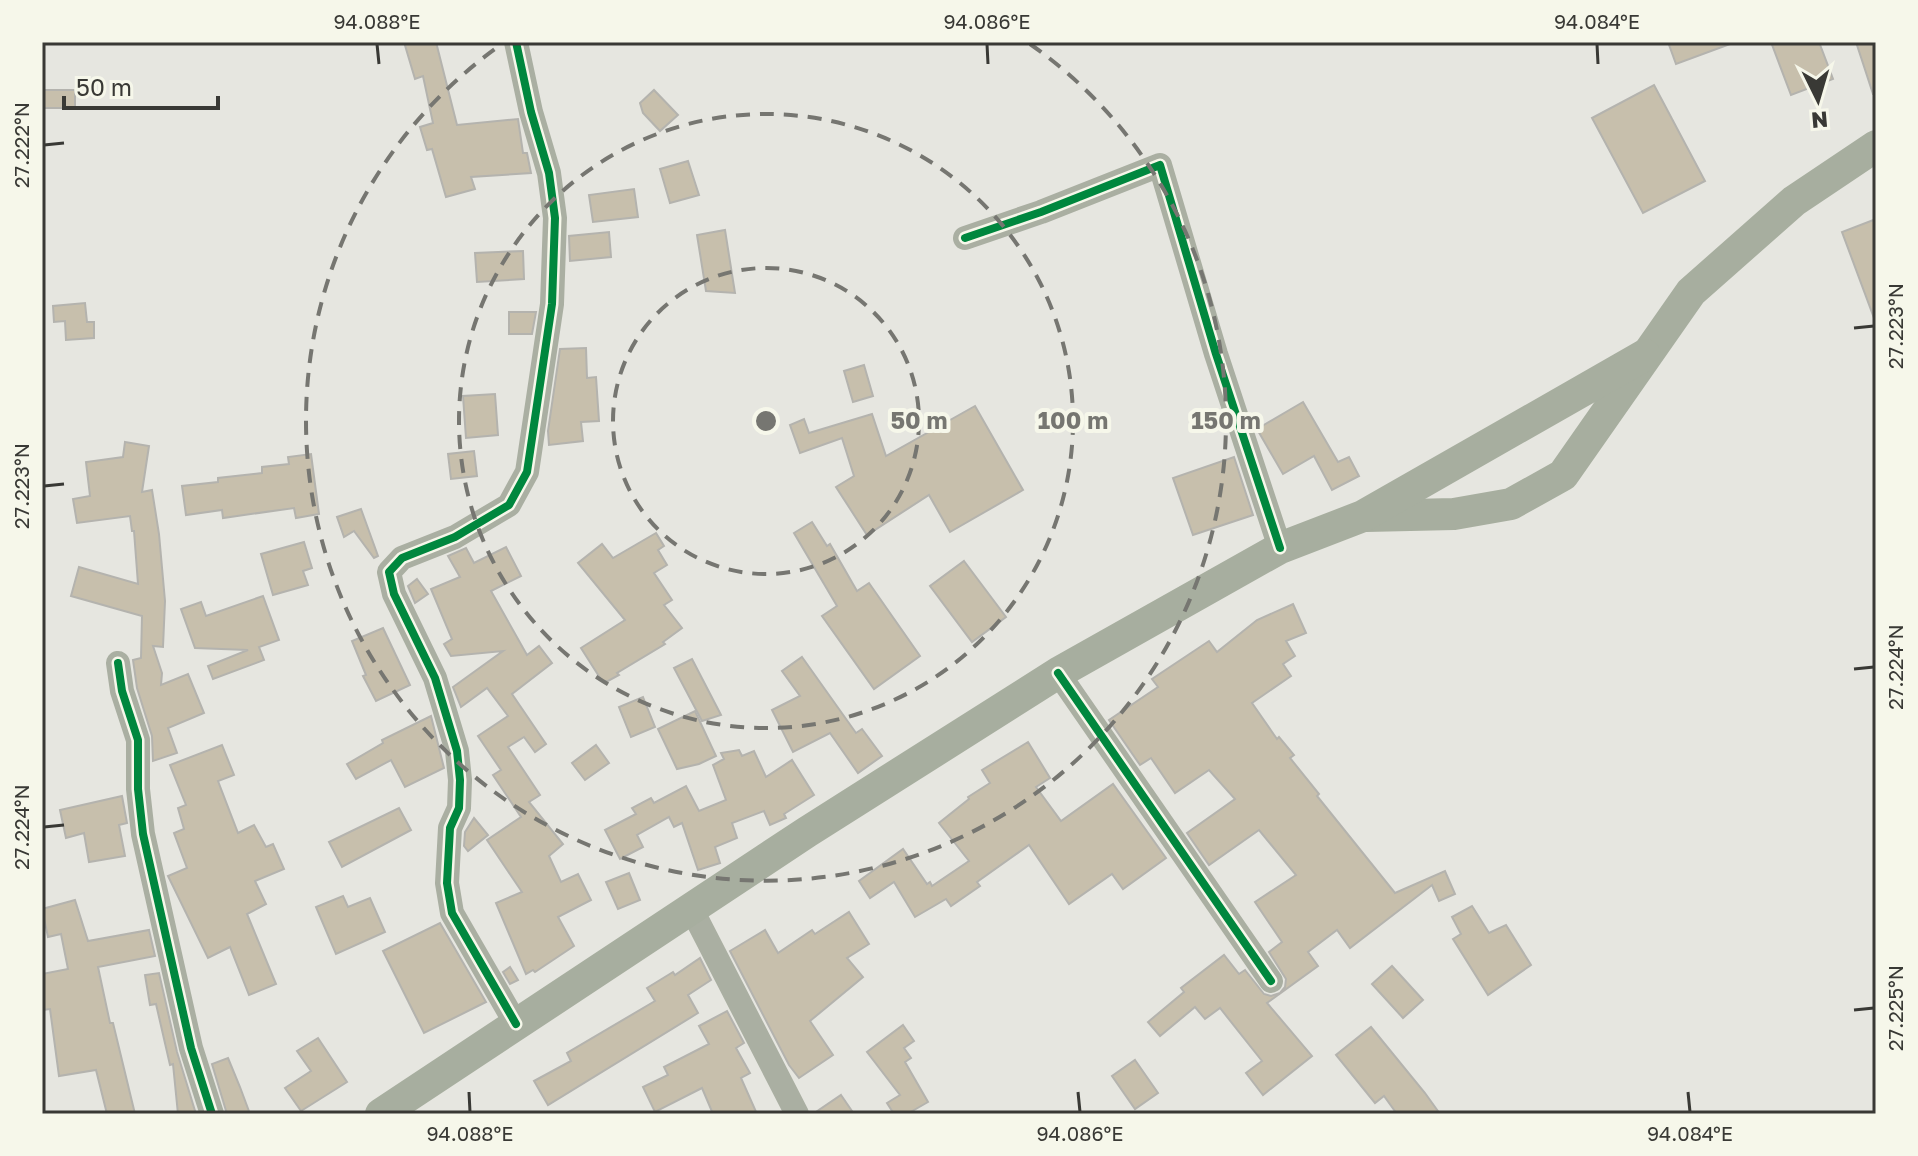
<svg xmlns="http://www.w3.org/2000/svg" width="1918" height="1156" font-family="'Golos Text',sans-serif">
  <rect width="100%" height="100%" fill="#e6e6e0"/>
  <g fill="#c7bfac" stroke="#b4b3ae" stroke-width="2">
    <polygon points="404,42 436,42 457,125 518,119 523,153 527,153 531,173 471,177 475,189 446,197 432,149 427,150 420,127 433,123 423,76 415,79"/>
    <polygon points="1668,42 1730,42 1730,44 1676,64"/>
    <polygon points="1771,42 1819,42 1833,79 1791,95"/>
    <polygon points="1856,42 1876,42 1876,94 1873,94"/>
    <polygon points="1654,85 1705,181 1643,213 1592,118"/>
    <polygon points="42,90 75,90 75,108 43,108"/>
    <polygon points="654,90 678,115 660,131 643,113 640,103"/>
    <polygon points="688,161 699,195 670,203 660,169"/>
    <polygon points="634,189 638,217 593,222 589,195"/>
    <polygon points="1876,219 1876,318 1874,318 1842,232"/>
    <polygon points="725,230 735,293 706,291 697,235"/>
    <polygon points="609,232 611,257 570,261 569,236"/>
    <polygon points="523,251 524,279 477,282 475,253"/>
    <polygon points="85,303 87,322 94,322 94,338 66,340 65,321 54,322 53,306"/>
    <polygon points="509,312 536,312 532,334 509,334"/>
    <polygon points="586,348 587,378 596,377 599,421 581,422 583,441 549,445 548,431 560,349"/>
    <polygon points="864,365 873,396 853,402 844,371"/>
    <polygon points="495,394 498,435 466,438 463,396"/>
    <polygon points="1303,402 1338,462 1349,457 1359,476 1332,490 1314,456 1283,474 1257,429"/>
    <polygon points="975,406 1023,490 950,532 929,495 867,535 836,487 854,476 842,438 800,453 790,425 804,419 809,433 872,414 886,456"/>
    <polygon points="125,442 149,446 142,492 152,490 159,534 165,601 163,647 153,646 162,673 161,685 188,674 204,713 168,728 177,753 153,761 152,736 137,688 133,660 141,658 142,616 71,596 79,567 138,584 134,531 132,531 130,516 77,523 73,499 90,496 86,462 123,457"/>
    <polygon points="474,451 477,476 451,479 448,454"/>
    <polygon points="311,454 319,514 296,518 294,508 223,518 222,510 186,515 182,486 218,482 218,478 262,473 262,467 289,464 288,457"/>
    <polygon points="1234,457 1253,515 1193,535 1173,478"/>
    <polygon points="361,509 378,556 374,558 354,531 344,537 337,517"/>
    <polygon points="812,522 827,546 830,544 857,591 869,583 920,656 874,689 822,616 837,606 794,533"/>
    <polygon points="656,533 664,546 658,550 667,565 654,573 672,600 664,605 682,628 663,642 665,644 617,673 619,675 608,681 602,681 581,648 625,620 578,563 602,544 613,558"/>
    <polygon points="304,542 312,568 303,571 308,585 273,595 261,554"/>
    <polygon points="506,547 521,576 491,591 527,655 539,646 552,663 512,694 546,744 535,752 524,737 508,747 540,795 529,802 563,844 549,856 561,882 578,874 591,900 558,917 574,946 535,972 533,970 526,974 496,903 522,892 487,840 521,817 493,775 501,770 478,736 508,716 487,688 461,707 453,687 503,651 451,656 444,644 452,639 431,589 460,577 448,556 466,548 474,563"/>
    <polygon points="964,561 1006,617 972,642 930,586"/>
    <polygon points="417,579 428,594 415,603 408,586"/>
    <polygon points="263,596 279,640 259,647 264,660 213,679 208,666 248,650 195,648 181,609 201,602 206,616"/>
    <polygon points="1293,604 1306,633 1286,641 1295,656 1283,664 1291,676 1252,703 1277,739 1279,737 1294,755 1290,758 1319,794 1317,796 1395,893 1445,871 1455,894 1439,901 1432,885 1350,948 1337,930 1308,952 1318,966 1267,1003 1312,1056 1263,1095 1246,1073 1262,1061 1220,1008 1205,1019 1195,1007 1160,1036 1148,1022 1184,992 1181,988 1224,955 1239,974 1245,970 1264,994 1271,996 1280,993 1285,987 1286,979 1269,952 1282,942 1255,902 1296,875 1259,830 1209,865 1187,833 1235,799 1209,770 1175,793 1151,758 1140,765 1109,720 1158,687 1152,679 1209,641 1217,652 1257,620"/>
    <polygon points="383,628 410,685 376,701 363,676 366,675 352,641"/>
    <polygon points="802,657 856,733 862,729 882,756 858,773 830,733 793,752 772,710 800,696 782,671"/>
    <polygon points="692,659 721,715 702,721 674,668"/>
    <polygon points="643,697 655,727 631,737 619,707"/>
    <polygon points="695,711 716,756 699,764 677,769 658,729"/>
    <polygon points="431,716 444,768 405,787 391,760 356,779 347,764 383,743 382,740"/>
    <polygon points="1028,742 1050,778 1036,787 1061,821 1113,784 1166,858 1123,889 1112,874 1069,904 1029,845 977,882 980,886 951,906 946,899 915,917 894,882 870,898 859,881 903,849 927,884 930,882 932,886 969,861 939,823 969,799 968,797 990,783 982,770"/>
    <polygon points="222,745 234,775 218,781 238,833 254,825 266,847 273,844 284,869 255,881 266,904 247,914 276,984 249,995 230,947 208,958 168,876 187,868 174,833 184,829 178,808 186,805 170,765"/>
    <polygon points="596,745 609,763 585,780 572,763"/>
    <polygon points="739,750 742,756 754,751 766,777 792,760 814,795 784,814 786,818 770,825 764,811 732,823 737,838 715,847 720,863 698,870 682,823 674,827 669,817 637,835 643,847 620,859 605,830 636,814 632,808 651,798 654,803 686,786 699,811 726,800 713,765 724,759 721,753"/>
    <polygon points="122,796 127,823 119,825 125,856 89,862 84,833 66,838 60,810"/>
    <polygon points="399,808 411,830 342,867 329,842"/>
    <polygon points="474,818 488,835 468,851 464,846 465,832"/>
    <polygon points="629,873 640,900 618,909 606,882"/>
    <polygon points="343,896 348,907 370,898 385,932 336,954 316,907"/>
    <polygon points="75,900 88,941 149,930 155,956 98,967 110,1023 113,1023 135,1114 107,1114 96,1070 59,1076 50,1009 42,1010 42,974 68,969 61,934 48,937 42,909"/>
    <polygon points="1472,906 1489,933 1506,925 1531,965 1488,995 1453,939 1461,934 1452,917"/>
    <polygon points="849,912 869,944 847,958 863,977 810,1021 833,1055 799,1078 789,1065 730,951 765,930 778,953 812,930 815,934"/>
    <polygon points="440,923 486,1002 424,1033 383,951"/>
    <polygon points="700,958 711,980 688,995 698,1013 548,1105 534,1081 571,1061 567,1053 655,1001 647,988 673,972 675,975"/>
    <polygon points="1392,966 1423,1000 1403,1018 1372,984"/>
    <polygon points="510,967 518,980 510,984 503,972"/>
    <polygon points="159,973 177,1052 196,1114 178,1114 173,1064 170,1065 156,1004 150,1005 145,975"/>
    <polygon points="727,1011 744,1043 736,1048 750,1073 741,1078 757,1114 713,1114 702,1088 655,1112 643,1087 668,1075 664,1067 709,1044 699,1026"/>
    <polygon points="903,1025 914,1041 904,1048 911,1058 905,1062 928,1102 907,1114 894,1114 887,1103 900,1095 867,1052"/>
    <polygon points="1371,1027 1425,1093 1440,1114 1397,1114 1384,1096 1375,1103 1336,1055"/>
    <polygon points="318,1038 347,1082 301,1111 285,1088 311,1071 297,1051"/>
    <polygon points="228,1058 240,1087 250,1114 227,1114 212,1064"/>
    <polygon points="1135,1060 1158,1093 1135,1109 1112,1076"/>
    <polygon points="841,1095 854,1114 813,1114"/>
  </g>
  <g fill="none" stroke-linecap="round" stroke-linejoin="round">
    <g stroke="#aaafa2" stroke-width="24">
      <polyline points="965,238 1041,212 1160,165 1216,354 1280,548"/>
      <polyline points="118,663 122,691 138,740 138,789 143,834 191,1048 212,1114"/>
      <polyline points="1058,673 1271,981"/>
      <polyline points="691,908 797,1114"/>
      <polyline points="516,1024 452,913 447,883 450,828 459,808 460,780 457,751 435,678 394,594 389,572 402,558 455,537 509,505 527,472 552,304 555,218 549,173 531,112 516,42"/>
    </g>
    <g stroke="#a7ae9f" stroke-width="32">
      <polyline points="1366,516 1454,514 1511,504 1563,475 1691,292 1794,201 1876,146"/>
      <polyline points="381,1114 807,832 1058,673 1280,548 1363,516 1645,355"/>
    </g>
    <defs>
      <g id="cycleway">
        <polyline points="965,238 1041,212 1160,165 1216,354 1280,548"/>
        <polyline points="118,663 122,691 138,740 138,789 143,834 191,1048 212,1114"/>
        <polyline points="1058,673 1271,981"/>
        <polyline points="516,1024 452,913 447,883 450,828 459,808 460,780 457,751 435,678 394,594 389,572 402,558 455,537 509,505 527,472 552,304 555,218 549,173 531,112 516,42"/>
      </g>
    </defs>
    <use href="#cycleway" stroke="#f6f7ea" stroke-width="13"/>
    <use href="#cycleway" stroke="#00873e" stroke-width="8"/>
  </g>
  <path fill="none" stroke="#393935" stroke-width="3" d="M377,44L379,64M987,44L988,64M1597,44L1598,64M44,145L64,143M1854,328L1874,326M44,486L64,484M1854,669L1874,667M44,827L64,825M1854,1010L1874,1008M469,1092L470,1112M1078,1092L1080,1112M1688,1092L1690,1112"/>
  <g fill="none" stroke="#767671" stroke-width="4" stroke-dasharray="14 10">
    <circle cx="766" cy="421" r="153"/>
    <circle cx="766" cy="421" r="307"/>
    <path d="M1030 44A460 460 0 1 1 502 44"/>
  </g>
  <circle cx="766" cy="421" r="12" fill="#767671" stroke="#f6f7ea" stroke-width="4"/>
  <g font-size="24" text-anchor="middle" font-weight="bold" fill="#767671" stroke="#f6f7ea" stroke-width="8" stroke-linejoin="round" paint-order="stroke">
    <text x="919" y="429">50 m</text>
    <text x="1073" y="429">100 m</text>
    <text x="1226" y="429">150 m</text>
  </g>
  <rect width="1918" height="1156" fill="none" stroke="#f6f7ea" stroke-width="88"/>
  <g transform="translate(1818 100) rotate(175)" stroke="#f6f7ea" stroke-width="6" paint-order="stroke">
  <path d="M0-6L14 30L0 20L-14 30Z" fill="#393935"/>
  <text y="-12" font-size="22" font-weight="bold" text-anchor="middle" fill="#393935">N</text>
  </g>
  <path d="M64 96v12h154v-12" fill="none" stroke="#393935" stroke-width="4"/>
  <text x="76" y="96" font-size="24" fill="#393935" stroke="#f6f7ea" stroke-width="6" paint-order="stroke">50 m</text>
  <rect x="44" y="44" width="1830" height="1068" fill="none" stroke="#393935" stroke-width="3"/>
  <g font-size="20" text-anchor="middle" fill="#393935">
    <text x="377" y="29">94.088°E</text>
    <text x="987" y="29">94.086°E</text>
    <text x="1597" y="29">94.084°E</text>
    <text transform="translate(22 145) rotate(-90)" y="7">27.222°N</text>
    <text transform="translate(1896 326) rotate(-90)" y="7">27.223°N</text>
    <text transform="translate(22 486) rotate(-90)" y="7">27.223°N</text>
    <text transform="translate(1896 667) rotate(-90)" y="7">27.224°N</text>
    <text transform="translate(22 827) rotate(-90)" y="7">27.224°N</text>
    <text transform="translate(1896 1008) rotate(-90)" y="7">27.225°N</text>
    <text x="470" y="1141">94.088°E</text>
    <text x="1080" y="1141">94.086°E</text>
    <text x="1690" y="1141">94.084°E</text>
  </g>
</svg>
